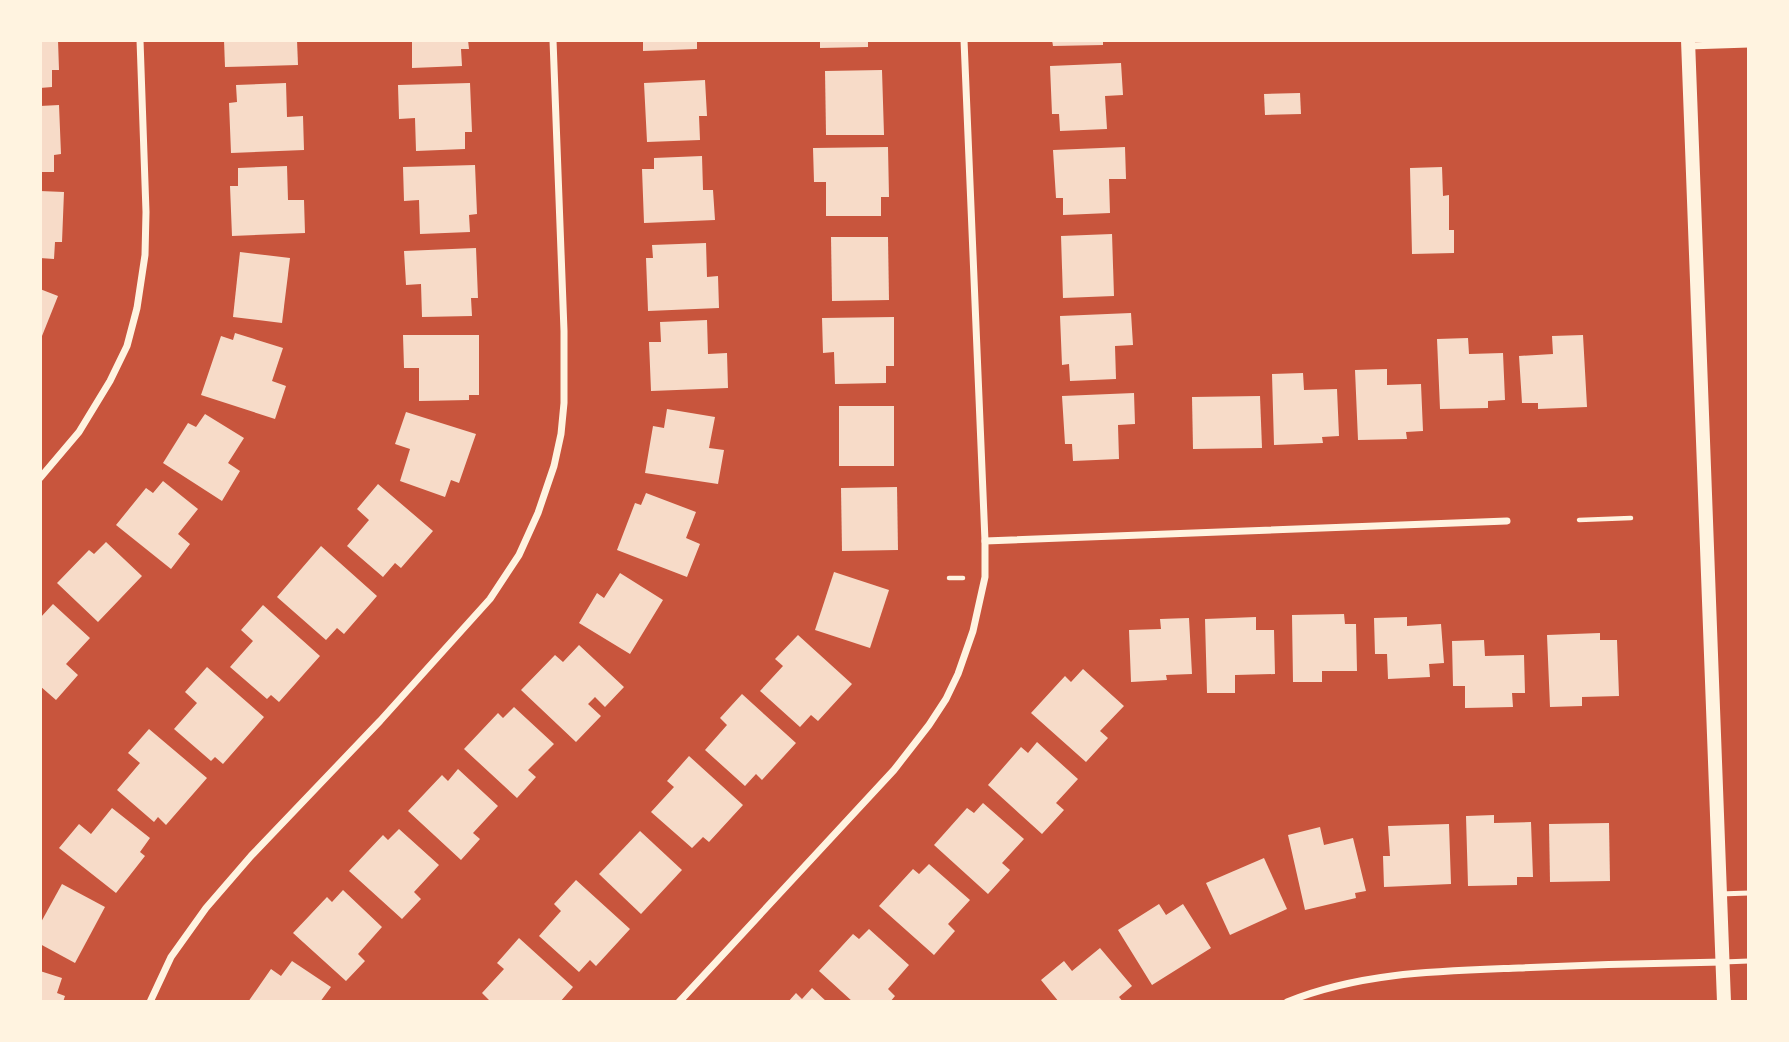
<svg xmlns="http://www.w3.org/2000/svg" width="1789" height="1042" font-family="Barlow,sans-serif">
  <rect width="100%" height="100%" fill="#c8553d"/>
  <g fill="#f7dbc8">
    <polygon points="40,40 58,40 59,70 52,70 52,87 40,88"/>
    <polygon points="224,40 297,40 298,65 225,67"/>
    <polygon points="412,40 468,40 469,49 461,49 462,66 412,68"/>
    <polygon points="643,40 697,40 697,49 643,51"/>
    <polygon points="820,40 868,40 868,47 820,48"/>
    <polygon points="1052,40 1103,40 1103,45 1053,46"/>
    <polygon points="1121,63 1123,95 1105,96 1107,129 1060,131 1059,114 1052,114 1050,66"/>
    <polygon points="882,70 884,135 826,135 825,71"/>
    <polygon points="705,80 707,116 699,116 700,140 647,142 644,83"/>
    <polygon points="286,83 287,117 303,116 304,150 231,153 229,103 237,102 236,85"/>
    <polygon points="470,83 472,132 465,132 465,149 416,151 415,118 399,119 398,85"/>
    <polygon points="1300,93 1301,114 1265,115 1264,94"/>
    <polygon points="59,105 61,154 54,155 54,172 40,172 40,106"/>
    <polygon points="888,147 889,197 881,197 881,216 826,216 826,182 814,182 813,148"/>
    <polygon points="1125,147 1126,179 1109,179 1110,213 1063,215 1063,198 1056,198 1053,150"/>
    <polygon points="702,156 703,190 713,190 715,220 644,223 642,169 654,169 654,158"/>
    <polygon points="475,165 477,214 469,215 470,232 420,234 419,200 404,201 403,167"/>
    <polygon points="287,166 288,200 304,200 305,233 232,236 230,186 238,186 238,168"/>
    <polygon points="1442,167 1443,196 1449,195 1449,230 1454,230 1454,253 1412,254 1410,168"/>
    <polygon points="40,191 64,192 62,242 55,242 54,259 40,258"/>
    <polygon points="1112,234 1114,296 1063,298 1061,236"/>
    <polygon points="831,237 888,237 889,300 832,301"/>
    <polygon points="706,243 707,277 718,276 719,308 648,311 646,258 653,258 652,245"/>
    <polygon points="476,248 478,298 471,298 472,316 422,317 421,284 406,285 404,251"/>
    <polygon points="240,252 290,258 282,323 233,317"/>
    <polygon points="40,289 58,296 40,341"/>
    <polygon points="1131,313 1133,345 1115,346 1116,379 1070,381 1069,364 1062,365 1060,316"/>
    <polygon points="894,317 894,366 886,366 886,383 835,384 834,352 823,353 822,318"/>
    <polygon points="707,320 708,354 727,353 728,388 651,391 649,342 661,342 660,322"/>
    <polygon points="235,333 283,348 272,381 286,386 275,419 201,395 221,336 233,340"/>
    <polygon points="403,335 479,335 479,395 469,395 469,400 419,401 419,368 404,368"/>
    <polygon points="1583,335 1587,407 1538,409 1538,403 1522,403 1519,356 1553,354 1552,336"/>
    <polygon points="1468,338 1469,354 1503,353 1505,400 1488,401 1488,408 1440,409 1437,339"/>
    <polygon points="1387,369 1387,385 1421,384 1423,431 1406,432 1407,439 1358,440 1355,370"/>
    <polygon points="1303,373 1304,390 1337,389 1339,436 1322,437 1323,443 1274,445 1272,374"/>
    <polygon points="1134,393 1135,424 1118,425 1119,459 1073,461 1072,444 1065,444 1062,396"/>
    <polygon points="1260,396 1262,448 1193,449 1192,397"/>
    <rect x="839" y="406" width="55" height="60"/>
    <polygon points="667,409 715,417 709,448 724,450 718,484 645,473 653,426 664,428"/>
    <polygon points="406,412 476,434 459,483 451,480 445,497 400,481 410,449 395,444"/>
    <polygon points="205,414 244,438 228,463 240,471 222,501 163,463 188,423 196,427"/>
    <polygon points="163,481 198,509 178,534 190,544 171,569 116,525 146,488 153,493"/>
    <polygon points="378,484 433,531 401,568 395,563 383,577 347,546 369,520 357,509"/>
    <polygon points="897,487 898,550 842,551 841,488"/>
    <polygon points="646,493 696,512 686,538 700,544 687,577 617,550 635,503 641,505"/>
    <polygon points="106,542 142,576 98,622 57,583 89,550 94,554"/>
    <polygon points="321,546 377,596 344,634 337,628 326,640 277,597"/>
    <polygon points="834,572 889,590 870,648 815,630"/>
    <polygon points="620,573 663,600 630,654 579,623 597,593 604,598"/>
    <polygon points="53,604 90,638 66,664 78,675 56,700 40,686 40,618"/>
    <polygon points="263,605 320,656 279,702 271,695 267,699 230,667 253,641 241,630"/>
    <polygon points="1344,614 1345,624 1356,624 1357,671 1322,671 1322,682 1293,682 1292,615"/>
    <polygon points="1256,617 1256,630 1274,630 1275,674 1235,675 1235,693 1207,693 1205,619"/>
    <polygon points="1407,617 1407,626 1441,624 1444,663 1429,664 1430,677 1388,679 1387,654 1375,654 1374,618"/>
    <polygon points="1189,618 1192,674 1166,675 1167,680 1131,682 1129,630 1161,629 1160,619"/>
    <polygon points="1600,633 1600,640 1617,640 1619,696 1582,697 1582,706 1550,707 1547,635"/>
    <polygon points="798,635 852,684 818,721 811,715 800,727 760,691 783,666 775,659"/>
    <polygon points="1484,640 1485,656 1524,655 1525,693 1512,693 1513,707 1465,708 1465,686 1453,686 1452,641"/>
    <polygon points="579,645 624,687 605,707 595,697 588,704 601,716 576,742 521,690 555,655 563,662"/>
    <polygon points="207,667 264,717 223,764 215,757 211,761 174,729 197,703 185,692"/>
    <polygon points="1083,669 1124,706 1100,731 1108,738 1086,762 1031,713 1065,676 1071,682"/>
    <polygon points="742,694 796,743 762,780 756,774 745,786 705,750 727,725 720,718"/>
    <polygon points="514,707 554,744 528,770 536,777 517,798 464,749 498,713 503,718"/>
    <polygon points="149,729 207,778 166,825 158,817 154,822 117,790 140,763 128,753"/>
    <polygon points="1037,742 1078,779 1056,803 1064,810 1042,834 988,785 1021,747 1028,753"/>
    <polygon points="689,756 743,805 709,842 703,837 692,848 651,812 674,787 667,781"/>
    <polygon points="458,769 498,806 473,833 480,839 461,860 408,811 442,775 448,781"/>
    <polygon points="983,803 1024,839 1002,863 1010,870 988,894 934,845 967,808 974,813"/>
    <polygon points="112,808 150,838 140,852 145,856 116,893 59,848 79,824 91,834"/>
    <polygon points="1494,815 1494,823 1531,822 1533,877 1517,877 1517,885 1468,886 1466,816"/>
    <polygon points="1609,823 1610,881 1550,882 1549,824"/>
    <polygon points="1449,824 1451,884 1384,887 1383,856 1390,856 1388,826"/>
    <polygon points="1320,827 1324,845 1353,838 1366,891 1355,893 1356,898 1305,910 1288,835"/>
    <polygon points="399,829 439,865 414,892 421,899 402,919 349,871 383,835 388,840"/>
    <polygon points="640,831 682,870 641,914 599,874"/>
    <polygon points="1264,858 1287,909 1230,935 1206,883"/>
    <polygon points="929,864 970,900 948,924 955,931 934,955 879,906 913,869 919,874"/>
    <polygon points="576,880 630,929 596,966 590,960 579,972 539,936 561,911 554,904"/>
    <polygon points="62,884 105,907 75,963 40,944 40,924"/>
    <polygon points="343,890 382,927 358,954 365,961 346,981 293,933 327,897 332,902"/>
    <polygon points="1159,904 1166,915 1183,904 1211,948 1152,985 1118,930"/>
    <polygon points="869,929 909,965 888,989 895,996 890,1002 853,1002 819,971 853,934 859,939"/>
    <polygon points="519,938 573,987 560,1002 491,1002 482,993 504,969 497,963"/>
    <polygon points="1100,948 1132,986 1119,997 1123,1002 1059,1002 1041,980 1064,961 1072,971"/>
    <polygon points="292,961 331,987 320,1002 248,1002 271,969 281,976"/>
    <polygon points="40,971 62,978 57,993 65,996 63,1002 40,1002"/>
    <polygon points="812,988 827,1002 788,1002 796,993 802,999"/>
  </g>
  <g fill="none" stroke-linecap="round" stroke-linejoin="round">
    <g stroke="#fff3e0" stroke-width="4.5">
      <polyline points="1579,520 1631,518"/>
      <polyline points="949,578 963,578"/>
    </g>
    <g stroke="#fff3e0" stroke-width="5">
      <polyline points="1720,894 1749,893"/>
      <polyline points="1723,962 1749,961"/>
    </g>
    <g stroke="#fff3e0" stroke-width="7">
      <polyline points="1688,46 1749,44"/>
      <polyline points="40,478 79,432 110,381 127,346 137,308 145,255 146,212 140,40"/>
      <polyline points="985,541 1507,521"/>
      <polyline points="150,1002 171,957 206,908 251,856 380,721 490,599 519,555 538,513 554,466 561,434 564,403 564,331 553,40"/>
      <polyline points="679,1002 894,770 929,725 946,699 958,674 973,631 985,577 985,541 964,40"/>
      <path d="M1287,1002C1361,972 1440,971 1519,968C1587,965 1655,963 1723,962"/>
    </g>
    <polyline stroke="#fff3e0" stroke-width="14" points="1688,40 1724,1002"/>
  </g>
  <rect width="1789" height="1042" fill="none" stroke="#fff3e0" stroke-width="84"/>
</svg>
